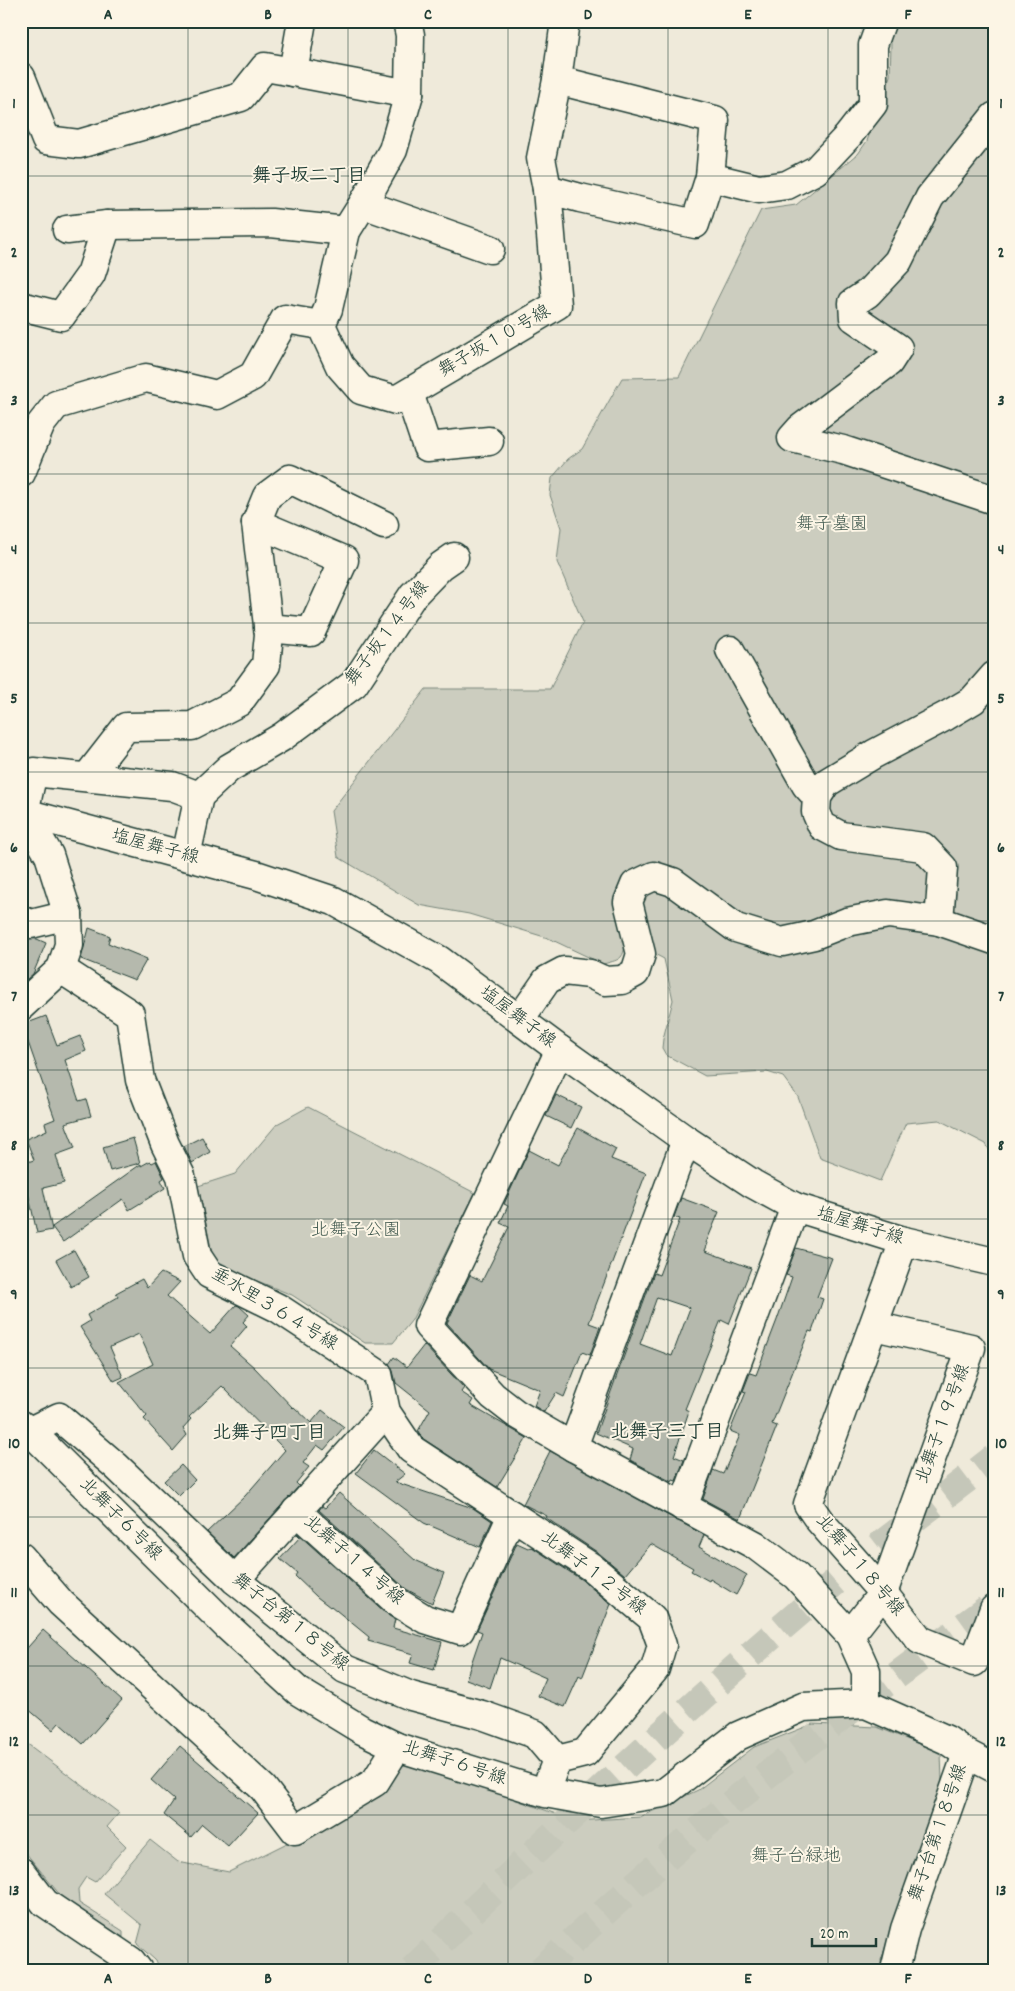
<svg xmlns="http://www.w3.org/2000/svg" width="1015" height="1991" font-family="Dekko,'Klee One',sans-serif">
  <rect width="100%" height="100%" fill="#efeada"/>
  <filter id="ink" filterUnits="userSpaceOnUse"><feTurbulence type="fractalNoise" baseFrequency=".02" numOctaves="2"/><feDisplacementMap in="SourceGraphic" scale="10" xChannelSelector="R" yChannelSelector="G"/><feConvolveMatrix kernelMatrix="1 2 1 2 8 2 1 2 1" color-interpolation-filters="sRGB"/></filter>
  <g filter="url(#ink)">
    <g fill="#cccdbf" stroke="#76857a">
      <path d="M887,21H994V1159L986,1144L939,1120L906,1123L880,1181L820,1158L798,1097L783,1077L767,1072L705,1076L666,1055L662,1048L663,1039L673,1000L664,959L626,939C623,959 623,959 603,964L548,938L469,914L419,905L338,857L331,811L426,689H550L583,622L557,562L561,528L550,495L552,478L568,459L582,449L622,378L679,377L761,210L796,205L858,154L867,141L890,76L891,44Z"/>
      <polygon points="308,1107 475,1193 412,1320 393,1343 365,1343 292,1295 218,1265 212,1253 198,1186 235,1174 277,1124"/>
      <polygon points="813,1724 877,1727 941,1753 942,1782 881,1960 882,1970 163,1970 155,1960 137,1944 142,1925 104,1894 150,1840 178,1862 229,1872 381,1796 406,1761 576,1821 640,1817 698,1790 754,1747"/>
      <polygon points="21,1739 119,1813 107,1827 126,1846 95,1882 86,1877 78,1889 79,1903 123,1931 123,1937 65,1901 21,1847"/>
    </g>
    <g fill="#b5b9ad" stroke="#1f3d34" fill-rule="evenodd">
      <polygon points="89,928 110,936 108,943 147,959 135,980 81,959"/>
      <polygon points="21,937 37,939 46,943 33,974 21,984"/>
      <polygon points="46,1016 57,1045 80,1036 86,1051 65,1060 79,1101 86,1099 91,1116 65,1123 75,1148 56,1155 64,1183 43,1188 52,1230 37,1233 27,1188 21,1189 21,1164 34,1160 26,1139 47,1130 45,1123 55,1119 22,1025"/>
      <polygon points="556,1095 581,1107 571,1128 546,1116"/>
      <polygon points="578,1128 616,1149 611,1159 646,1173 589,1323 600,1327 590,1355 582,1352 564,1397 556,1393 544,1412 534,1406 540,1390 489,1369 447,1323 470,1275 482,1281 509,1227 500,1223 508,1206 504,1204 529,1150 558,1165"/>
      <polygon points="202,1137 210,1152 192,1163 184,1146"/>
      <polygon points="133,1138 140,1163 110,1171 103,1147"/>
      <polygon points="150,1161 152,1163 156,1161 164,1178 161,1180 165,1188 129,1210 123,1199 63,1242 52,1227 141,1164 141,1166"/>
      <path d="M681,1198L719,1212L706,1243H708L705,1251L751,1268L729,1324L721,1320L685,1409L689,1411L674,1456L684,1460L676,1481L673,1480L672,1482L630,1460L633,1449L596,1433L654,1273L659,1275L680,1219L674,1217ZM657,1297L690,1308L672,1356L640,1344Z"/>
      <polygon points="796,1248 832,1258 817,1297 823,1299 812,1332 809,1331 772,1424 777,1426 740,1519 703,1499 713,1470 723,1474 740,1435 730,1431 746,1392 743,1391 750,1373 756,1375 777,1320 792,1277 786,1275"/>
      <polygon points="74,1250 89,1277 71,1287 56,1260"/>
      <polygon points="161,1273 180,1282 167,1296 210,1334 236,1305 239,1306 249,1315 243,1322 247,1326 230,1346 255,1368 293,1408 294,1407 311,1423 322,1410 344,1427 324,1450 317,1445 303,1463 309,1467 296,1483 299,1486 234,1558 207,1532 245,1496 285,1450 222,1386 189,1417 191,1419 183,1428 187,1435 173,1451 144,1419 147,1416 119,1382 153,1364 139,1334 110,1347 123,1377 114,1381 80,1327 90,1321 87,1315 118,1297 116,1293 142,1279 147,1288"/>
      <polygon points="424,1345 464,1388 461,1392 473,1400 470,1405 527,1438 497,1487 422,1438 418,1431 430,1410 396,1383 393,1371 389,1364 394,1357 407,1367"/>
      <polygon points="374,1450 405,1474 395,1482 473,1508 492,1521 480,1547 424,1523 356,1473"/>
      <polygon points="550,1451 704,1535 699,1547 747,1575 736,1595 710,1579 709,1581 691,1571 693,1568 651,1544 625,1575 600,1554 546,1518 547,1516 523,1504"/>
      <polygon points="181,1465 195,1480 179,1496 164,1481"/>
      <polygon points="339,1493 415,1560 444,1573 432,1603 406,1589 319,1510 322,1506 325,1508"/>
      <polygon points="297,1534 298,1534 387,1614 395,1619 393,1628 442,1642 434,1670 410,1663 413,1654 368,1641 369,1637 331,1606 330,1607 317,1597 295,1576 297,1573 280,1559 300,1537"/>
      <polygon points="517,1543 528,1548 532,1547 582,1580 611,1604 582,1678 579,1676 565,1707 538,1696 546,1678 500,1658 490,1688 466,1679 482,1632 477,1630"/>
      <polygon points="43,1630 122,1700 83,1744 59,1723 53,1730 21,1703 21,1655"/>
      <polygon points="180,1746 258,1813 228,1846 202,1824 191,1837 164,1815 174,1800 151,1780"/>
    </g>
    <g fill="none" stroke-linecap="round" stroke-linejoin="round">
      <g stroke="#c5c7b9" stroke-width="28" stroke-dasharray="28 14" stroke-linecap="butt">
        <path d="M412,1970C549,1836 688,1706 834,1583C885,1539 941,1500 994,1458"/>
        <path d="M541,1970C605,1911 670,1853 738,1798C821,1731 907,1667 994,1604"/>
      </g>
      <defs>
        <g id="minor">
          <polyline points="302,21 293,72 409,94"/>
          <polyline points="407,21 410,35 409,94 393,150 363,204 346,231 328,309 321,325 340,366 361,390 396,400 557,305 547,189 580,198 695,224 710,177 715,120 557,80 565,21"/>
          <polyline points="21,77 46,140 79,144 241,97 265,67 293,72"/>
          <polyline points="994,117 930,197 898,261 868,293 853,303 854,318 898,348 889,362 800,429 792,438 843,450 994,500"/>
          <polyline points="710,177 759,189 787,185 816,170 848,136 873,104 873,45 881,23"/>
          <polyline points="547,189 541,158 557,80"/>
          <polyline points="363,204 490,249"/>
          <polyline points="67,230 107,225 271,223 346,231"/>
          <polyline points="21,306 61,316 91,274 107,225"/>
          <polyline points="409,393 427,447 489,441"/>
          <polyline points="21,473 41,424 56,405 146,378 217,395 253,376 285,319 321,325"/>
          <polyline points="256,523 344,560 311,632 268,628"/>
          <polyline points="730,650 806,785 817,797"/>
          <polyline points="87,777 126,727 192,726 239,702 266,665 269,634 256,523 267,496 290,479 384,525"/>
          <polyline points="199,796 229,768 282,737 354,684 413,595 441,566 454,557"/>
          <polyline points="21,812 256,875 334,901 439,960 560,1050 686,1140 753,1184 795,1207 904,1241 994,1262"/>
          <polyline points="21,920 31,924 68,915"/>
          <polyline points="939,921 943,868 923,847 841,836 822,826 816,812 817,797 826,783 874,754 946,716 973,700 994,676"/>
          <polyline points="61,969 130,1014 140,1080 165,1144 181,1176 197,1256 209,1274 278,1308 378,1374 386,1412 411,1449 591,1567 652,1618 662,1645 655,1669 585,1753 557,1760"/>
          <polyline points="21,1006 61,969 69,945 68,915 49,855 24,813 33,772 172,786 199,796 186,856"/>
          <polyline points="520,1019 547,980 564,971 590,974 605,981 622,980 635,973 641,954 628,902 635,885 654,876 673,882 736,928 782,942 814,935 847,922 888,914 939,921 994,940"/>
          <polyline points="560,1050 428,1326 493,1396 515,1413 573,1447 755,1545 796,1576 850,1635 866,1671 866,1704"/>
          <polyline points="904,1241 808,1504 819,1520 883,1593 920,1640 974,1662 994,1609"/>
          <polyline points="21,1425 30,1431 227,1626 298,1691 362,1730 397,1747 545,1793 601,1803 664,1793 738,1736 803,1707 866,1704 947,1740 967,1754 994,1768"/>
          <polyline points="30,1431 59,1417 116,1466 235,1580 345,1669 411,1696 482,1715 535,1734 557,1760 550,1778"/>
          <polyline points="573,1447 686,1140"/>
          <polyline points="683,1507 795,1207"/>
          <polyline points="296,1511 397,1602 425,1619 460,1630 512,1515"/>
          <polyline points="21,1557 61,1603 263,1788 295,1830 375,1782 397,1747"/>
          <polyline points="235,1580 386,1412"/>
          <polyline points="850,1635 883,1593 971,1348 874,1326"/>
          <polyline points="21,1872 45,1903 131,1961 138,1970"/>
          <polyline points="895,1970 905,1929 967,1754"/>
        </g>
      </defs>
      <use href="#minor" stroke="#1f3d34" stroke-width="31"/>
      <use href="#minor" stroke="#fcf5e5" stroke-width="28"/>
    </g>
  </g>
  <path fill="none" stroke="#1f3d34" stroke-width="1" stroke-opacity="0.55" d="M188,21V1970M348,21V1970M508,21V1970M668,21V1970M828,21V1970M21,176H994M21,325H994M21,474H994M21,623H994M21,772H994M21,921H994M21,1070H994M21,1219H994M21,1368H994M21,1517H994M21,1666H994M21,1815H994"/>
  <g text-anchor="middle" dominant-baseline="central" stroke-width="4" stroke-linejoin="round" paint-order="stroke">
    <g font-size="18" fill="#1f3d34" stroke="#fcf5e5">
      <text transform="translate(495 342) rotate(-30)">舞子坂１０号線</text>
      <text transform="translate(388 634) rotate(-53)">舞子坂１４号線</text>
      <text transform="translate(155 848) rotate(15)">塩屋舞子線</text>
      <text transform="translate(517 1018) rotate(37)">塩屋舞子線</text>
      <text transform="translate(860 1227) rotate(17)">塩屋舞子線</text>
      <text transform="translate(274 1310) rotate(31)">垂水里３６４号線</text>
      <text transform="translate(944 1424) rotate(-70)">北舞子１９号線</text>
      <text transform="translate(120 1520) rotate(45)">北舞子６号線</text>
      <text transform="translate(353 1561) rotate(41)">北舞子１４号線</text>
      <text transform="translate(859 1566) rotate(50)">北舞子１８号線</text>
      <text transform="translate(593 1574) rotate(37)">北舞子１２号線</text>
      <text transform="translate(290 1623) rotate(39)">舞子台第１８号線</text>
      <text transform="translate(454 1764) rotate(18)">北舞子６号線</text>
      <text transform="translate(939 1833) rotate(-71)">舞子台第１８号線</text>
    </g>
    <g font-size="18" fill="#425a50" stroke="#fcf5e5">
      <text x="832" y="525">舞子墓園</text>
      <text x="356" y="1231">北舞子公園</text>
      <text x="796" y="1857">舞子台緑地</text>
    </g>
    <g font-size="19" font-weight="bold" fill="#1f3d34" stroke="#fcf5e5">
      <text x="309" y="177">舞子坂二丁目</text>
      <text x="667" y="1433">北舞子三丁目</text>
      <text x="269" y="1434">北舞子四丁目</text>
    </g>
  </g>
  <rect width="1015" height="1991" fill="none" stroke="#fcf5e5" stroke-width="55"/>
  <path d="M812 1938v8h64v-8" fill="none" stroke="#1f3d34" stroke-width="2.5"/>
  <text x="820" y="1938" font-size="15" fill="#1f3d34" stroke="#fcf5e5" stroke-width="4" paint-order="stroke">20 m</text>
  <rect x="28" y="28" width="960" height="1936" fill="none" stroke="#1f3d34" stroke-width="2"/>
  <g font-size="16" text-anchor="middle" font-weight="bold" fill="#1f3d34">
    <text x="108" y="19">A</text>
    <text x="268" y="19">B</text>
    <text x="428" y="19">C</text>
    <text x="588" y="19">D</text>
    <text x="748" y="19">E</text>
    <text x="908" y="19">F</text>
    <text x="14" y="108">1</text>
    <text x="1001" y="108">1</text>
    <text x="14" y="257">2</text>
    <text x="1001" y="257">2</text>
    <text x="14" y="405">3</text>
    <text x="1001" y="405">3</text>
    <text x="14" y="554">4</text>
    <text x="1001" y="554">4</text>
    <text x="14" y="703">5</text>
    <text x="1001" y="703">5</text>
    <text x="14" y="852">6</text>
    <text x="1001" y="852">6</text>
    <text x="14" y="1001">7</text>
    <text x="1001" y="1001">7</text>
    <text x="14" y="1150">8</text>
    <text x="1001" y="1150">8</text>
    <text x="14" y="1299">9</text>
    <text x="1001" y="1299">9</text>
    <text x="14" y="1448">10</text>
    <text x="1001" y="1448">10</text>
    <text x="14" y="1597">11</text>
    <text x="1001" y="1597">11</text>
    <text x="14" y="1746">12</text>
    <text x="1001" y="1746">12</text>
    <text x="14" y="1895">13</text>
    <text x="1001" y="1895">13</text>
    <text x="108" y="1983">A</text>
    <text x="268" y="1983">B</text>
    <text x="428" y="1983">C</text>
    <text x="588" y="1983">D</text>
    <text x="748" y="1983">E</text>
    <text x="908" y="1983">F</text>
  </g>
</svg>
